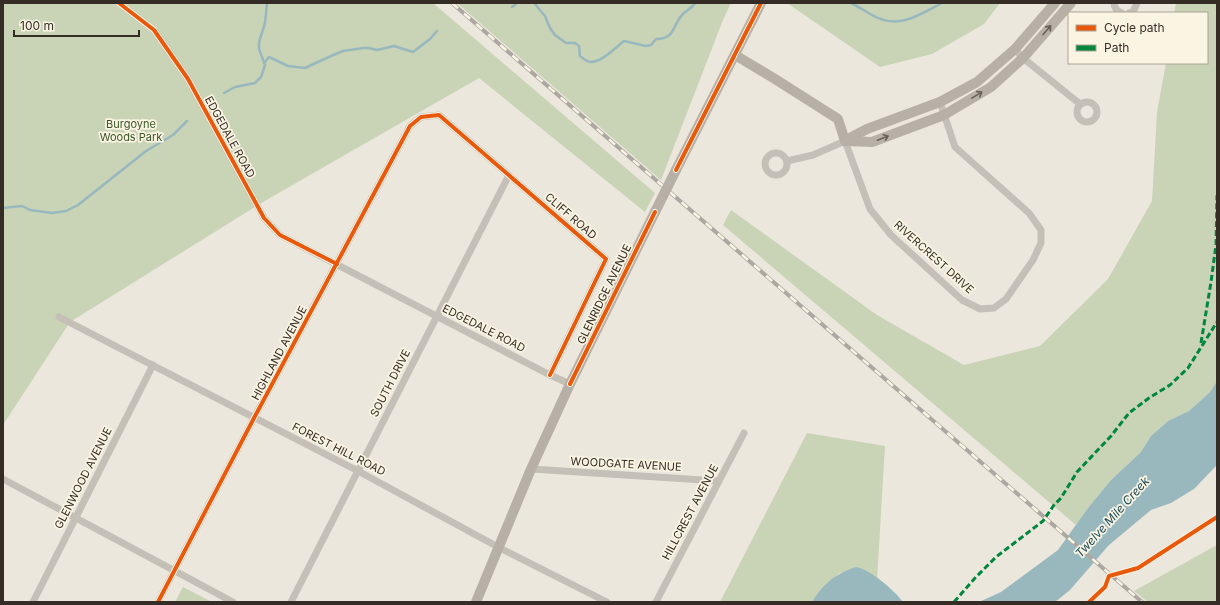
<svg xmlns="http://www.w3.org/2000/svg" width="1220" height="605" font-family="Inter,sans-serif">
  <rect width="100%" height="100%" fill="#ece7dd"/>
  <g fill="#c9d3b6">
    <polygon points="3,3 433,3 655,193 645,212 479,78 263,202 70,322 3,425"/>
    <polygon points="457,3 731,3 723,20 661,180"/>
    <polygon points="787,3 1000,3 984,24 932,54 880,67"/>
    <polygon points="1176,3 1217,3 1217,381 1210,392 1189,411 1168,421 1151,436 1141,452 1111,480 1088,508 1076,525 723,225 731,210 877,315 964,365 1040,346 1108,279 1152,201 1157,112 1166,63 1207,63 1207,13 1174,13"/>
    <polygon points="807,433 885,446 877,580 860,571 839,573 832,582 825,602 720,602"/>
    <polygon points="1217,545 1217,602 1148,602 1134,591"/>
    <polygon points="183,587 212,602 175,602"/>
  </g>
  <g fill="#98b8be">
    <polygon points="1217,381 1217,465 1194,489 1171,503 1151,510 1109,545 1070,590 1055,602 979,602 1001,592 1058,550 1088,508 1111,480 1141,452 1151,436 1168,421 1189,411 1210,392"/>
    <path d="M856,567C871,570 894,590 903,602H812C824,583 835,574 856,567Z"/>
  </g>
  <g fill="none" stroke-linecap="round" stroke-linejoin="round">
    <g stroke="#98b8be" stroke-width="2.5">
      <path d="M534,3L545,16L550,28L555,35L566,43H575L579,46L580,56C583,58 587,62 591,62C602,62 615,48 624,41L646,46L651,45L656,39C676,39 672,25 683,14C687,10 692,8 695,3"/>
      <path d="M851,3C860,7 867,13 876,17C900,29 921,14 942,3"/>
      <polyline points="512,7 517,3"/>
      <polyline points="264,63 269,57 288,66 305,68 331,56 343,51 363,48 369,48 377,50 394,46 413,52 430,39 437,31"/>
      <polyline points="224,93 235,87 255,83 261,77 265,65 259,49 259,42 265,23 267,3"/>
      <polyline points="3,208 22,206 30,210 52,213 66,211 78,205 146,151 173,135 187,121"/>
    </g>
    <g stroke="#c5c0b7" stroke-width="7">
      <polyline points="119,3 154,30 188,79 264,218 280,235 550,375 570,384"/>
      <path d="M1114,3C1114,8 1117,11 1122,13"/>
      <polyline points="1129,13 1133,12 1137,3"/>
      <polyline points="1015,49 1023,58 1080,104"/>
      <circle cx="1087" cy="112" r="10"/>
      <circle cx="776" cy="164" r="11"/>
      <polyline points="787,161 813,155 845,141 870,209 891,235 962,300 980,309 994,308 1006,299 1033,260 1041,243 1041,230 1029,213 955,147 940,102"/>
      <polyline points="59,317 358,471 498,547 607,602"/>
      <polyline points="531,469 719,481"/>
      <polyline points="3,479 233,602"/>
      <polyline points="33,602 153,365"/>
      <polyline points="158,602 254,418 410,126 421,117 439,115 606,259 550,375"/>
      <polyline points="291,602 509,175"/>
      <polyline points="656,602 744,433"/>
    </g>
    <g stroke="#b6b0a7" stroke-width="10">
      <polyline points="735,55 775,79 838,119 845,141"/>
      <polyline points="846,140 867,129 940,102 977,82 1015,49 1055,3"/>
      <polyline points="845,141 872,142 944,115 991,87 1023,58 1071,3"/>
      <polyline points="676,170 761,3"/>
      <polyline points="476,602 531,469 570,384 655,212"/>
    </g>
    <defs>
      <polyline id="rail" points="452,3 1142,602"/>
    </defs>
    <use href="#rail" stroke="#aca8a1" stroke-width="4"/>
    <use href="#rail" stroke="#faf4e3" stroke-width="2.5" stroke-dasharray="8" stroke-linecap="butt"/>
    <polyline stroke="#b6b0a7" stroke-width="10" points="655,212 676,170"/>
    <g stroke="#00873e" stroke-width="3" stroke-dasharray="6 3" stroke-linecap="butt">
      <polyline points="1201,343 1211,282 1216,245 1217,195"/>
      <polyline points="954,602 975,578 996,557 1043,521 1054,505 1061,498 1077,472 1111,436 1129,413 1149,398 1170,385 1188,368 1217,322"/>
    </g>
    <defs>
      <g id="cycleway">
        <polyline points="119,3 154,30 188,79 264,218 280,235 337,264"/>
        <polyline points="676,170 761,3"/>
        <polyline points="570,384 655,212"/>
        <polyline points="158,602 254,418 410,126 421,117 439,115 606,259 550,375"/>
        <polyline points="1089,602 1105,587 1109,576 1138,568 1217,517"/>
      </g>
    </defs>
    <use href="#cycleway" stroke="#faf4e3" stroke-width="6"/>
    <use href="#cycleway" stroke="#e8590c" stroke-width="4"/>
  </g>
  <defs><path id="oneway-shaft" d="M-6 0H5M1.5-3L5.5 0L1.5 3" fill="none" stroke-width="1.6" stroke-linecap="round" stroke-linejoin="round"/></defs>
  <g stroke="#696159">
    <use href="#oneway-shaft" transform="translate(1047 30) rotate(-49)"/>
    <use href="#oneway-shaft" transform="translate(977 95) rotate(-31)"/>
    <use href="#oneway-shaft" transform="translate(883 138) rotate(-21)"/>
  </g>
  <g text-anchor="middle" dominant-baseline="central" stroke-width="3.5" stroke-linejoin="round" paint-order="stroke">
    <g font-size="11" fill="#3c5528" stroke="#faf4e3">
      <text x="131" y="124">Burgoyne<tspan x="131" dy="13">Woods Park</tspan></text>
    </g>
    <g font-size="11" fill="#352d25" stroke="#faf4e3">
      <text transform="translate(230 137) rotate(61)">EDGEDALE ROAD</text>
      <text transform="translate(571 216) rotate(41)">CLIFF ROAD</text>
      <text transform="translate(934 257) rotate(42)">RIVERCREST DRIVE</text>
      <text transform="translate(604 294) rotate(-64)">GLENRIDGE AVENUE</text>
      <text transform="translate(484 328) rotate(27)">EDGEDALE ROAD</text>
      <text transform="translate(279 353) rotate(-62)">HIGHLAND AVENUE</text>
      <text transform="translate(390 383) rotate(-63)">SOUTH DRIVE</text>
      <text transform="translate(339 449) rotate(27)">FOREST HILL ROAD</text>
      <text transform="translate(626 464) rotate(3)">WOODGATE AVENUE</text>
      <text transform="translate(83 478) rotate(-63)">GLENWOOD AVENUE</text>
      <text transform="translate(690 512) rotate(-62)">HILLCREST AVENUE</text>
    </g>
    <g font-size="12" font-style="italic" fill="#194959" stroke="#faf4e3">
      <text transform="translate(1112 517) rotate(-48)">Twelve Mile Creek</text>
    </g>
  </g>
  <rect width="1220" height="605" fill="none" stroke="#352d25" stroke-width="8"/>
  <rect x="1068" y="12" width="140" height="52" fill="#faf4e3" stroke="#aba497"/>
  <rect x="1076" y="25" width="20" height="6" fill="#e8590c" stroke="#aba497"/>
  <text x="1104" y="32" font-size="12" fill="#352d25">Cycle path</text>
  <rect x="1076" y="45" width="20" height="6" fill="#00873e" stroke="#aba497"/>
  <text x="1104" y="52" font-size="12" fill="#352d25">Path</text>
  <path d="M14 30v6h125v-6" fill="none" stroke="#352d25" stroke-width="2"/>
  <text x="20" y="30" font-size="12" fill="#352d25" stroke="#faf4e3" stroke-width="3" paint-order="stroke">100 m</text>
</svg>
